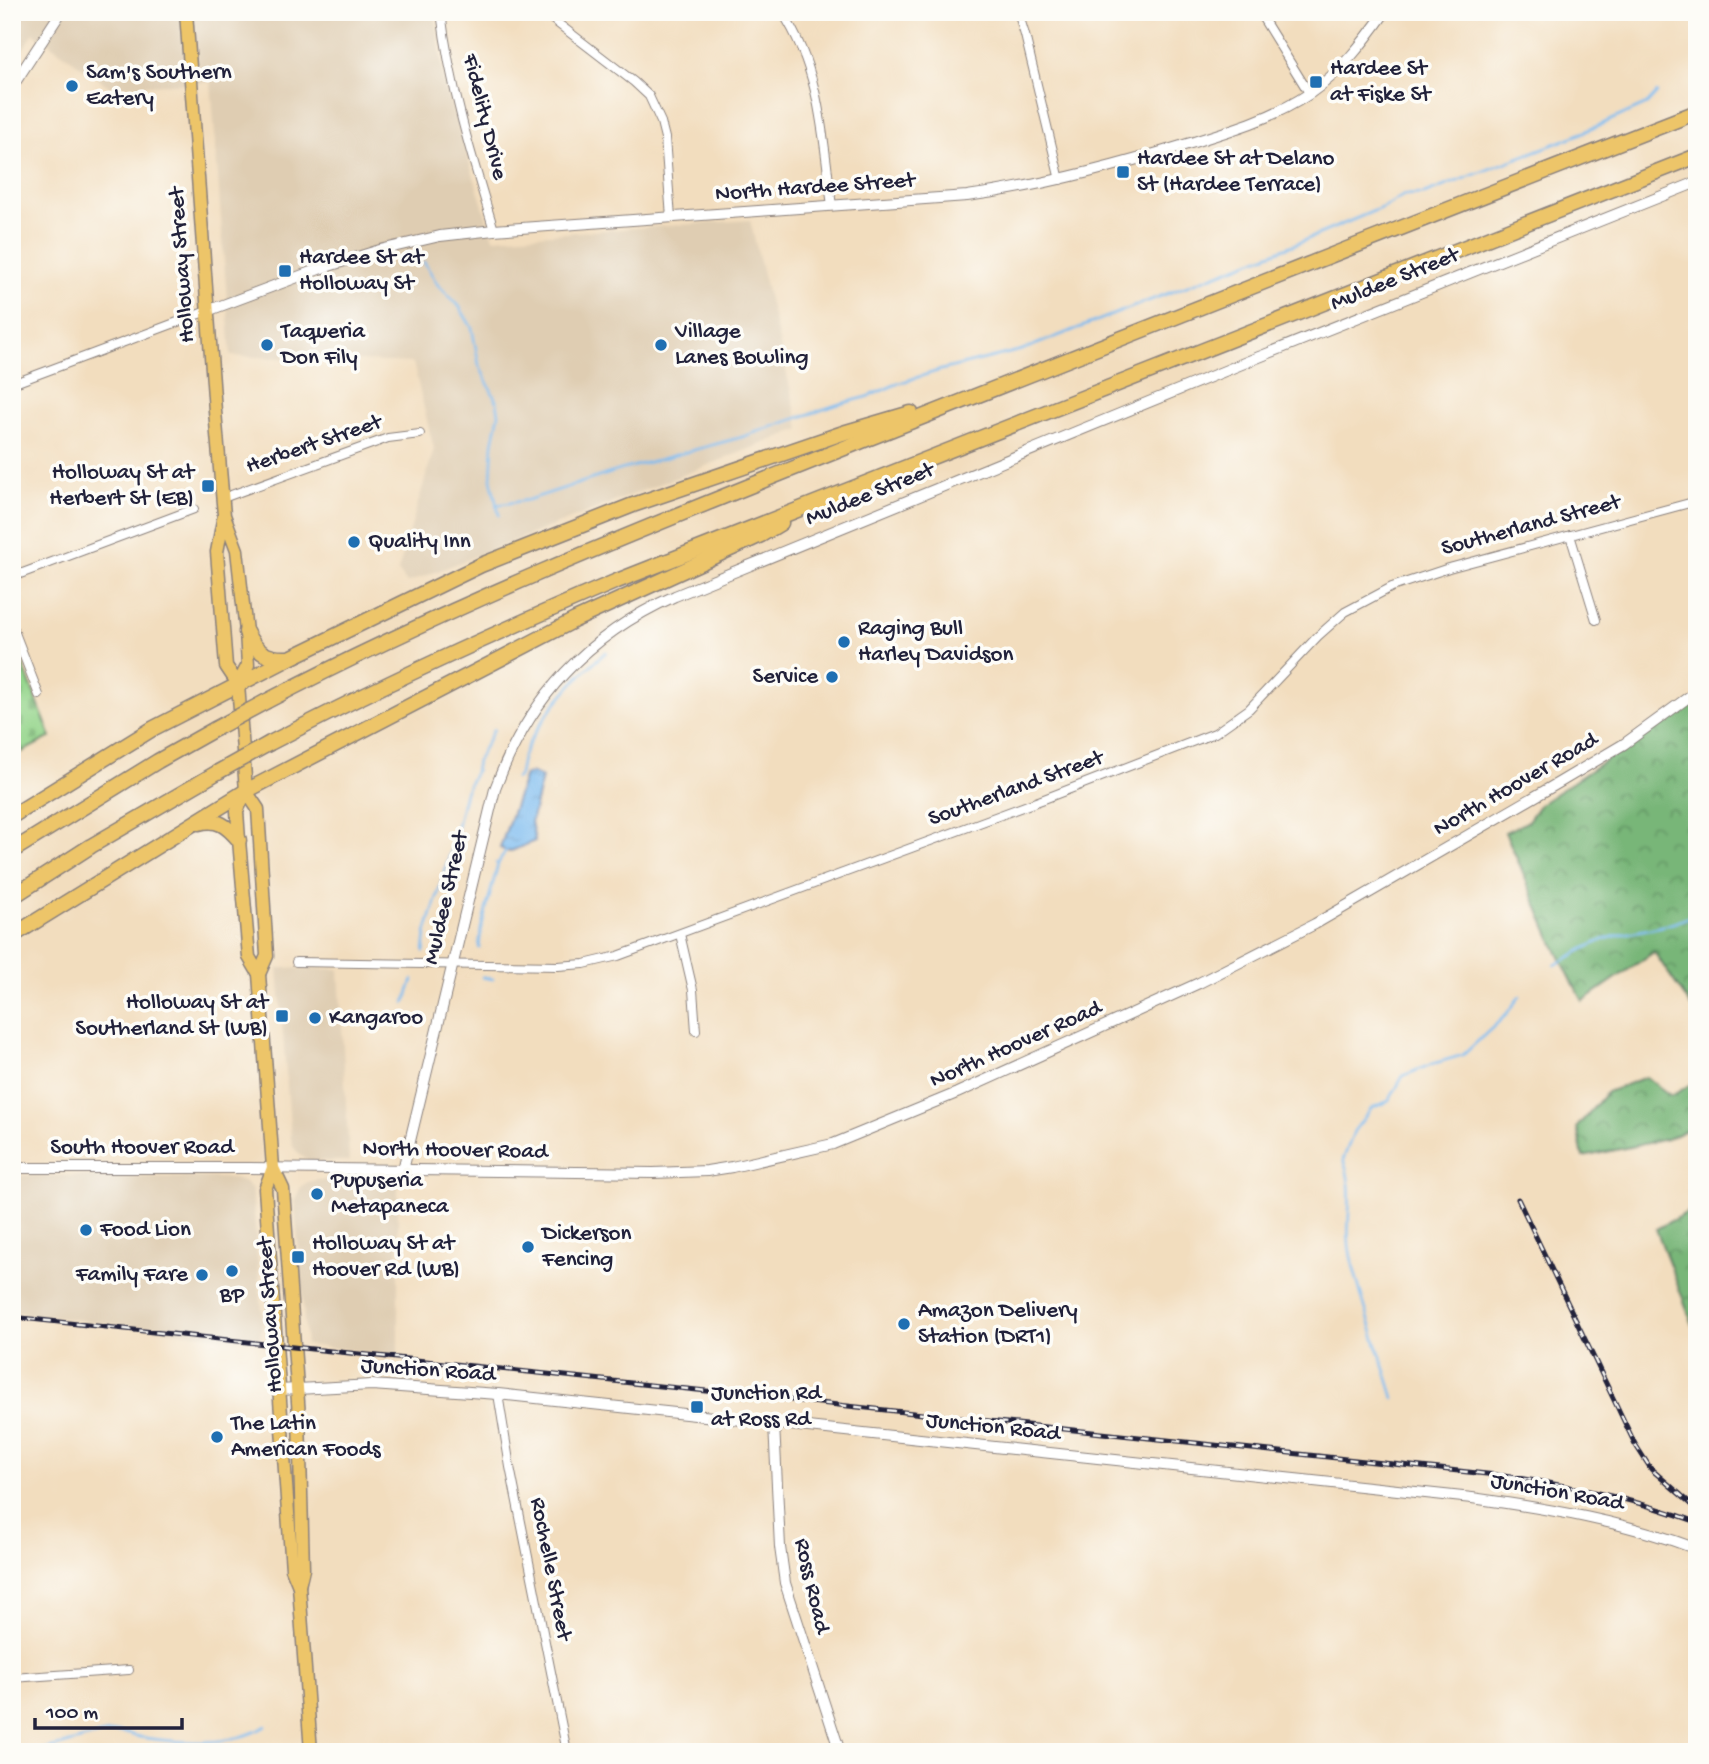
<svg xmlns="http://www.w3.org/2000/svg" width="1709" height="1764" font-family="'Gochi Hand',sans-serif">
  <defs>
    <pattern id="forest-crowns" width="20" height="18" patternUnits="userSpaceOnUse" patternTransform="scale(1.75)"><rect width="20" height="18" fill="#78b678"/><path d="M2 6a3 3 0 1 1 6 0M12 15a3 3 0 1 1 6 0" fill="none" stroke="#629464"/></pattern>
    <pattern id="cemetery-stones" width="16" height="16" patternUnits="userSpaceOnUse" patternTransform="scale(1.75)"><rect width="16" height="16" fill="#95d58c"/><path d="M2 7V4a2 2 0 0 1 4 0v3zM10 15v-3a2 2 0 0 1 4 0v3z" fill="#80b77a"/></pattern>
    <pattern id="water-ripples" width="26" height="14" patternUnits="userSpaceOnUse" patternTransform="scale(1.75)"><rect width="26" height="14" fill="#7cbbf0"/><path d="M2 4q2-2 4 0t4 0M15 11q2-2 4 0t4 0" fill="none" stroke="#6ba0cf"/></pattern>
  </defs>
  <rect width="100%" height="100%" fill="#fdfcf7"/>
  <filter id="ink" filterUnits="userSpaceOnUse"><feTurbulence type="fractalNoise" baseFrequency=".0143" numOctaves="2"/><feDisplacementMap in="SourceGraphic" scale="14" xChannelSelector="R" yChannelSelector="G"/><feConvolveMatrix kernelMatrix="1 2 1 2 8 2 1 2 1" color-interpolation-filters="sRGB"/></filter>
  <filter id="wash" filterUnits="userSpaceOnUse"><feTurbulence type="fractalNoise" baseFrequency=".00686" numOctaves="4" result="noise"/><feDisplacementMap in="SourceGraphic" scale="28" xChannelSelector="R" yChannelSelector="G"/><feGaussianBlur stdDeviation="1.57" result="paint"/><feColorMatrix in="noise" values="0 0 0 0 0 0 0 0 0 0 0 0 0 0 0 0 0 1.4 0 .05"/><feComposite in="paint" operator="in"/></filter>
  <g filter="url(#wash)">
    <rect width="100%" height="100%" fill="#f2ddbe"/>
    <g fill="#dfcdb2">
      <polygon points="12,12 435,12 444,81 493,238 750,220 800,429 407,583 398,571 434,449 413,363 231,356 211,82 110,87 34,33 12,65"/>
      <polygon points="278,968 339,969 349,1161 311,1161 301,1156 294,1148 291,1139"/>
      <polygon points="12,1175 233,1178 243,1181 252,1190 263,1322 259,1341 12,1312"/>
      <polygon points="316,1180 398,1180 398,1356 306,1345 295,1203 300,1188 308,1182"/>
    </g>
    <g fill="url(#forest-crowns)" stroke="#4d6c5a" stroke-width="2">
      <path d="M1697,699V1015L1654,952L1583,1001C1552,948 1531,888 1505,832L1527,822L1540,804Z"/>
      <polygon points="1646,1077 1671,1096 1697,1081 1697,1125 1667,1139 1583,1157 1577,1127 1607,1092"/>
      <polygon points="1697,1207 1697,1335 1656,1229"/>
    </g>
    <polygon fill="url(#cemetery-stones)" stroke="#5c7c64" stroke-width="2" points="12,637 51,737 12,757"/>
    <polygon fill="url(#water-ripples)" stroke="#4f6e96" stroke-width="2" points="532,773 542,778 531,822 535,841 509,852 500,848 525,775"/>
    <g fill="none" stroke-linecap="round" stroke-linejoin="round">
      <g stroke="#7cbbf0" stroke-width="2.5">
        <polyline points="424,262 438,285 459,306 472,328 479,365 497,402 499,414 493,444 491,479 499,515"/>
        <polyline points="496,505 528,500 620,470 742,437 836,405 867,397 899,383 941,370 1022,350 1303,241 1388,205 1404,195 1424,194 1575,136 1647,104 1657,93"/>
        <path d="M515,779L518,777C521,770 520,763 523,756C538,720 575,677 606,652"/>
        <polyline points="498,864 506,850"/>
        <polyline points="479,948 481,929 498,864 496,863"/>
        <polyline points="424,952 426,933 451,851 465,792 475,772 477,761 494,729"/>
        <path d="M1555,965C1573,956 1589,944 1609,938C1639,928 1669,930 1697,912"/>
        <polyline points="482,977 493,979"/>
        <polyline points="405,1003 413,980"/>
        <path d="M1394,1398C1380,1351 1362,1304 1351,1257C1343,1225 1357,1192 1343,1160L1354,1131L1372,1108L1389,1101L1403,1076L1432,1064L1463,1055L1505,1016L1520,996"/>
        <path d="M35,1752C60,1748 98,1732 119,1732C127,1733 136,1737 145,1738C184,1743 231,1747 266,1726"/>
      </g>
    </g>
  </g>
  <g filter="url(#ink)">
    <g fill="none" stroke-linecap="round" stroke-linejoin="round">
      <defs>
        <g id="minor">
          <path d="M441,12C450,87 472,158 494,230"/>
          <polyline points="543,12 634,82 649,96 661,122 665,138 671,218"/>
          <path d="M782,12C821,71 823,139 832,206"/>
          <polyline points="1018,12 1025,35 1060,180"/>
          <polyline points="1259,12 1309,93"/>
          <polyline points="12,384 207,311"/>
          <polyline points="223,498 388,438 420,434"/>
          <polyline points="1570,535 1596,620"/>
          <polyline points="12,577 194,509"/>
          <polyline points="12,625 39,695"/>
          <polyline points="680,934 693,990 696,1031"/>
          <polyline points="296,962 558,966 584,964 618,956 1044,799 1215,733 1249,709 1318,636 1345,612 1392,587 1449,568 1697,501"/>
          <polyline points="498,1394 510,1467 567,1752"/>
          <polyline points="12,1678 129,1670"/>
        </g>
        <g id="tertiary">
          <polyline points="12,87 61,12"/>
          <path d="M207,311L319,269L380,250L440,236L494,230L967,196C1041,186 1110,168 1181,146C1225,132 1270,120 1309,94C1340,73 1364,42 1385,12"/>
          <polyline points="12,1168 250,1168 653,1173 707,1171 732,1167 833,1144 957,1093 1199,983 1315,924 1560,782 1624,744 1697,691"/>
          <path d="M403,1170L495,789C529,698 586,636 675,596L1249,361L1697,182"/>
          <path d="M279,1390L372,1385L498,1394L1472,1498C1550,1509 1623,1521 1697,1549"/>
          <polyline points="774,1424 780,1547 785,1583 840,1752"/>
        </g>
        <polyline id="primary" points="186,12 215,411 224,515 237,550 246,632 248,665 238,684 226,666 217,552 224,515"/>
        <g id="trunk">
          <polyline points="238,684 246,791 237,811 239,840 249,957 259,974 273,1168 283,1189 299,1416 303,1569 299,1586"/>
          <polyline points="246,791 258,809 267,956 259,974"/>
          <polyline points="273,1168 265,1189 292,1569 299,1586 311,1752"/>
        </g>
        <g id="motorway">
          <path d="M246,632C256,652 266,659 288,658"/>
          <path d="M267,701C462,599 667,519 872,437C1146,327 1422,220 1697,112"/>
          <path d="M270,743C383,684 499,631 617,581L1697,156"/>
          <polyline points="12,816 154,728 290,658 481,565 633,505 843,433 911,413"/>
          <path d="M199,823C218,818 227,826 239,840"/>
          <polyline points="12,851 158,761 215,729"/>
          <polyline points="12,897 91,846 218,772"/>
          <polyline points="12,936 246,791 575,620 761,535 781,523"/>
        </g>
      </defs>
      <use href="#minor" stroke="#8a807c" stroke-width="10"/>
      <use href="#tertiary" stroke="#8a807c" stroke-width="12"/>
      <use href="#primary" stroke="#8a807c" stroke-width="15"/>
      <use href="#trunk" stroke="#8a807c" stroke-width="15"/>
      <use href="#motorway" stroke="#8a807c" stroke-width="17"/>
      <use href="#minor" stroke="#fff" stroke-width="8"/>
      <use href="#tertiary" stroke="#fff" stroke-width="10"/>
      <use href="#primary" stroke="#edc569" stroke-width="12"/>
      <use href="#trunk" stroke="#edc569" stroke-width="12"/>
      <use href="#motorway" stroke="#edc569" stroke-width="14"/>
      <defs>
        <g id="rail">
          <polyline points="1518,1199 1635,1444 1651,1469 1697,1509"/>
          <path d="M12,1317L1496,1475C1565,1484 1632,1498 1697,1522"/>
        </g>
      </defs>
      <use href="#rail" stroke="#22223b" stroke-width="5"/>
      <use href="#rail" stroke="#fdfcf7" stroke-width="2.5" stroke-dasharray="8" stroke-linecap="butt"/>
      <defs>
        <g id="motorway-bridge">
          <polyline points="215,729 267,701"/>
          <polyline points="218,772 270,743"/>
        </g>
      </defs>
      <use href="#motorway-bridge" stroke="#8a807c" stroke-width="17" stroke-linecap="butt"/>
      <use href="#motorway-bridge" stroke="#edc569" stroke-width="14"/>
    </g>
  </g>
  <g fill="#1f6fb2" stroke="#fdfcf7" stroke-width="2.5">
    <rect x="1309" y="75" width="14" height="14" rx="3.5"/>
    <circle cx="72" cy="86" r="7"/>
    <rect x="1116" y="165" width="14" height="14" rx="3.5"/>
    <rect x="278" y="264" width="14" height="14" rx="3.5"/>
    <circle cx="267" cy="345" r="7"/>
    <circle cx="661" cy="345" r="7"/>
    <rect x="201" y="479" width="14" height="14" rx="3.5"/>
    <circle cx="354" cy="542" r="7"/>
    <circle cx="844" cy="642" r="7"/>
    <circle cx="832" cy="677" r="7"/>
    <rect x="275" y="1009" width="14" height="14" rx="3.5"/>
    <circle cx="315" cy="1018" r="7"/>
    <circle cx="317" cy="1194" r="7"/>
    <circle cx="86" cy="1230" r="7"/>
    <circle cx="528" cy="1247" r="7"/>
    <rect x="291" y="1250" width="14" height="14" rx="3.5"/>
    <circle cx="232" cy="1271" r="7"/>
    <circle cx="202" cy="1275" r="7"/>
    <circle cx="904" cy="1324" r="7"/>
    <rect x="690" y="1400" width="14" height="14" rx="3.5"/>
    <circle cx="217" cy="1437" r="7"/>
  </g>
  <g text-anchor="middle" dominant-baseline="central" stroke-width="7" stroke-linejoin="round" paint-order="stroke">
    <g font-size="23" fill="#22223b" stroke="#fdfcf7" text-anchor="start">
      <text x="1330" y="69">Hardee St<tspan x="1330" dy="26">at Fiske St</tspan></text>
      <text x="86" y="73">Sam's Southern<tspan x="86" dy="26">Eatery</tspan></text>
      <text x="1137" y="159">Hardee St at Delano<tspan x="1137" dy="26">St (Hardee Terrace)</tspan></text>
      <text x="299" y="258">Hardee St at<tspan x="299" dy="26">Holloway St</tspan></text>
      <text x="281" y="332">Taqueria<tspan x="281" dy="26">Don Fily</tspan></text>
      <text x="675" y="332">Village<tspan x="675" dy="26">Lanes Bowling</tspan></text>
      <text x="194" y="473" text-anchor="end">Holloway St at<tspan x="194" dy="26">Herbert St (EB)</tspan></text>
      <text x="368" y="542">Quality Inn</text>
      <text x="858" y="629">Raging Bull<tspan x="858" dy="26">Harley Davidson</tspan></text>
      <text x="818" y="677" text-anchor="end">Service</text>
      <text x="268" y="1003" text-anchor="end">Holloway St at<tspan x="268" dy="26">Southerland St (WB)</tspan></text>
      <text x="329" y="1018">Kangaroo</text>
      <text x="331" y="1181">Pupuseria<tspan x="331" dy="26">Metapaneca</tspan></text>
      <text x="100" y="1230">Food Lion</text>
      <text x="542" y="1234">Dickerson<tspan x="542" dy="26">Fencing</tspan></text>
      <text x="312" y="1244">Holloway St at<tspan x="312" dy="26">Hoover Rd (WB)</tspan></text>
      <text x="188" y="1275" text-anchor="end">Family Fare</text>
      <text x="232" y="1296" text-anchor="middle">BP</text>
      <text x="918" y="1311">Amazon Delivery<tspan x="918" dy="26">Station (DRT1)</tspan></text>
      <text x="711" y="1394">Junction Rd<tspan x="711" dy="26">at Ross Rd</tspan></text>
      <text x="231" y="1424">The Latin<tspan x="231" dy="26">American Foods</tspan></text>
    </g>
    <g font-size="23" fill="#22223b" stroke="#fdfcf7">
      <text transform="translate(484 117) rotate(76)">Fidelity Drive</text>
      <text transform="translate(815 188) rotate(-4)">North Hardee Street</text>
      <text transform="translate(183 265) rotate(-94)">Holloway Street</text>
      <text transform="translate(1395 280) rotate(-22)">Muldee Street</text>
      <text transform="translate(314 445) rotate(-19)">Herbert Street</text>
      <text transform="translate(870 495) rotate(-22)">Muldee Street</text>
      <text transform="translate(1531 526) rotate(-15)">Southerland Street</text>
      <text transform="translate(1516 785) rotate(-30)">North Hoover Road</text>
      <text transform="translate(1016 789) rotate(-20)">Southerland Street</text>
      <text transform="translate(447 898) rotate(-77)">Muldee Street</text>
      <text transform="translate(1016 1045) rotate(-24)">North Hoover Road</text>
      <text x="142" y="1148">South Hoover Road</text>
      <text transform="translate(455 1151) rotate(1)">North Hoover Road</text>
      <text transform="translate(271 1315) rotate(-94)">Holloway Street</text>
      <text transform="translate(428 1371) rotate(4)">Junction Road</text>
      <text transform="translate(993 1428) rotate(6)">Junction Road</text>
      <text transform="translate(1557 1493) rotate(10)">Junction Road</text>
      <text transform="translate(550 1569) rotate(79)">Rochelle Street</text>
      <text transform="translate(811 1586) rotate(77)">Ross Road</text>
    </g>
  </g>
  <rect width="1709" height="1764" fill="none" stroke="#fdfcf7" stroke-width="42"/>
  <path d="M35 1718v10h147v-10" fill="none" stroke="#22223b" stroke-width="3.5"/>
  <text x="46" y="1718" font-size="21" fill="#22223b" stroke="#fdfcf7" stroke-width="5" paint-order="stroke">100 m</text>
</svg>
